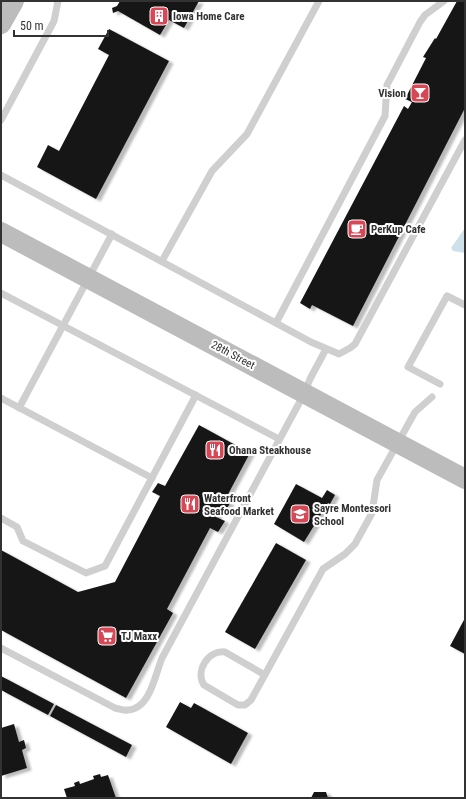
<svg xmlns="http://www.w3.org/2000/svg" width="466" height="799" font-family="'Roboto Condensed',sans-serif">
  <defs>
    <filter id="shadow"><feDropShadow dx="4.5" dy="2.5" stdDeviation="1" flood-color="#0004"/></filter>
  </defs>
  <rect width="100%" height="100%" fill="#fff"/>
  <polygon fill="#cee0e9" points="465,228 465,253 453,251 451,248"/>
  <g fill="#191919" filter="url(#shadow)">
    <polygon points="120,1 199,1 184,28 169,20 160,35 118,11 113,13 112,8 117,6"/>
    <polygon points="457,1 465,2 465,108 353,326 312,305 310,309 300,303 404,106 408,109 412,102 405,99 426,58 423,57 435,38 436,39"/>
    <polygon points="109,29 169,61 96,199 37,167 48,145 59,151 109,55 98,49"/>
    <polygon points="199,425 250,453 225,500 230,503 224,514 219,511 216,517 225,521 218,532 210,528 167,609 173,613 126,698 1,630 1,550 78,592 115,582 160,496 152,492 158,483 165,486"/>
    <polygon points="296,484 322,498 327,490 335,495 330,504 328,503 304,542 274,524"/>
    <polygon points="276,543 306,560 255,649 225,632"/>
    <polygon points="465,618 465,654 450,646"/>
    <polygon points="1,676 54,704 48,715 1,690"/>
    <polygon points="180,702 191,708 194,703 248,733 231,764 166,727"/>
    <polygon points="56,705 132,745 126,757 50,716"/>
    <polygon points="14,724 19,742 24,740 26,748 22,750 27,768 1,776 1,728"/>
    <polygon points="100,774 101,777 108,775 116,798 67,798 64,789 75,786 74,783 79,781 80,784 94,779 93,776"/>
    <polygon points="314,792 326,792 328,798 311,798"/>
  </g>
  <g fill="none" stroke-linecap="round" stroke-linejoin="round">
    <g stroke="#cfcfcf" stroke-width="7">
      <polyline points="1,120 54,21 58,1"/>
      <polyline points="1,175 311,342 339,354 350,348 355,344 465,140"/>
      <polyline points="162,261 212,171 247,134 319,1"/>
      <polyline points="1,293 279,439"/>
      <polyline points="276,323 385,116 387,85 420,22 425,15 444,1"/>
      <polyline points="440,384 408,367 447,296 465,305"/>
      <polyline points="1,398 152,478"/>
      <polyline points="19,408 112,234"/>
      <polyline points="1,518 17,527 23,541 86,573 105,566 196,395"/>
      <path d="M1,648L115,708C119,709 124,711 128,710C150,709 155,675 162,658L304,394L310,379L326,349"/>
      <path d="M265,675L225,652C208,650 195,671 204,685L238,705H245L251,700L323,569L345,554L355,544L372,513L377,480L415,412L432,397"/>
    </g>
    <g stroke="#bcbcbc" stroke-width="20">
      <polyline points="1,24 14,1"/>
      <polyline points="1,232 465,479"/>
    </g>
  </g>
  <defs>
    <symbol id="building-square" viewBox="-11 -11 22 22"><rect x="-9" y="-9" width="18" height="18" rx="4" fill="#d74756" stroke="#fff"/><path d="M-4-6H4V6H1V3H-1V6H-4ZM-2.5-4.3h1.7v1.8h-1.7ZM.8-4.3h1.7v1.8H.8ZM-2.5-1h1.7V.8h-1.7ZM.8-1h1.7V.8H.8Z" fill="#fff"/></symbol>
    <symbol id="bar-square" viewBox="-11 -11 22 22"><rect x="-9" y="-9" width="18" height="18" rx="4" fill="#d74756" stroke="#fff"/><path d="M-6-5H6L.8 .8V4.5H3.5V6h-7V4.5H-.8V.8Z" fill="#fff"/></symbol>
    <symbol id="cafe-square" viewBox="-11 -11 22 22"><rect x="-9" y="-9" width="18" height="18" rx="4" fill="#d74756" stroke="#fff"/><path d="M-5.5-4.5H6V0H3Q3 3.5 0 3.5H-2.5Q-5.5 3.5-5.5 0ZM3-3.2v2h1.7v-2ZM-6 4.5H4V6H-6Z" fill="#fff"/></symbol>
    <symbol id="restaurant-square" viewBox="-11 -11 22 22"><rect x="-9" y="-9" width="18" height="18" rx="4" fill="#d74756" stroke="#fff"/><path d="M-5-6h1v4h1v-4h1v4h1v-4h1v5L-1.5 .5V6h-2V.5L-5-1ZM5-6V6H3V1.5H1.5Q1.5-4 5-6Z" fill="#fff"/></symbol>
    <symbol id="school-square" viewBox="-11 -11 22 22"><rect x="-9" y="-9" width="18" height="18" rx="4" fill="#d74756" stroke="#fff"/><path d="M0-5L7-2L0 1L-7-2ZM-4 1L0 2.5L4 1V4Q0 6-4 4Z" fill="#fff"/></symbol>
    <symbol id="supermarket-square" viewBox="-11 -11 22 22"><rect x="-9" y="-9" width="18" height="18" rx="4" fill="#d74756" stroke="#fff"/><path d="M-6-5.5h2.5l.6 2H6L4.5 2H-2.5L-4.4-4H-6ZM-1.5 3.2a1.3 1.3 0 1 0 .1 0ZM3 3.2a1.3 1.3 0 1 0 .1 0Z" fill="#fff"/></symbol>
  </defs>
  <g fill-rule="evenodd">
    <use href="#building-square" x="148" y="5" width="22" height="22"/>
    <use href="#bar-square" x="409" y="82" width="22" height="22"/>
    <use href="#cafe-square" x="346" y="218" width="22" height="22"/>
    <use href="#restaurant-square" x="204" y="439" width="22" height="22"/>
    <use href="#restaurant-square" x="179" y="493" width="22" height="22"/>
    <use href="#school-square" x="289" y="503" width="22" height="22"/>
    <use href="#supermarket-square" x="96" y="625" width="22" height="22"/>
  </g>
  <g text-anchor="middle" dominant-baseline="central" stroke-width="4" stroke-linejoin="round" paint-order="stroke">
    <g font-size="11" font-weight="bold" fill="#323232" stroke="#fff" text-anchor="start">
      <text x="173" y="16">Iowa Home Care</text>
      <text x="406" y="93" text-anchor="end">Vision</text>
      <text x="371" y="229">PerKup Cafe</text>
      <text x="229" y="450">Ohana Steakhouse</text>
      <text x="204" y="498">Waterfront<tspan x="204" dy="13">Seafood Market</tspan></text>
      <text x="314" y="508">Sayre Montessori<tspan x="314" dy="13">School</tspan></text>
      <text x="121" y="636">TJ Maxx</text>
    </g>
    <g font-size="11" fill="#323232" stroke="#fff">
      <text transform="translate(233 355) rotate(28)">28th Street</text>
    </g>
  </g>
  <rect width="466" height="799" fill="none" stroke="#323232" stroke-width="4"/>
  <path d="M14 30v6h94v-6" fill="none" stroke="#323232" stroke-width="2"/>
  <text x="20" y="30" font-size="12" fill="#323232" stroke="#ffffff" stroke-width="3" paint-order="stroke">50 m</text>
</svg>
